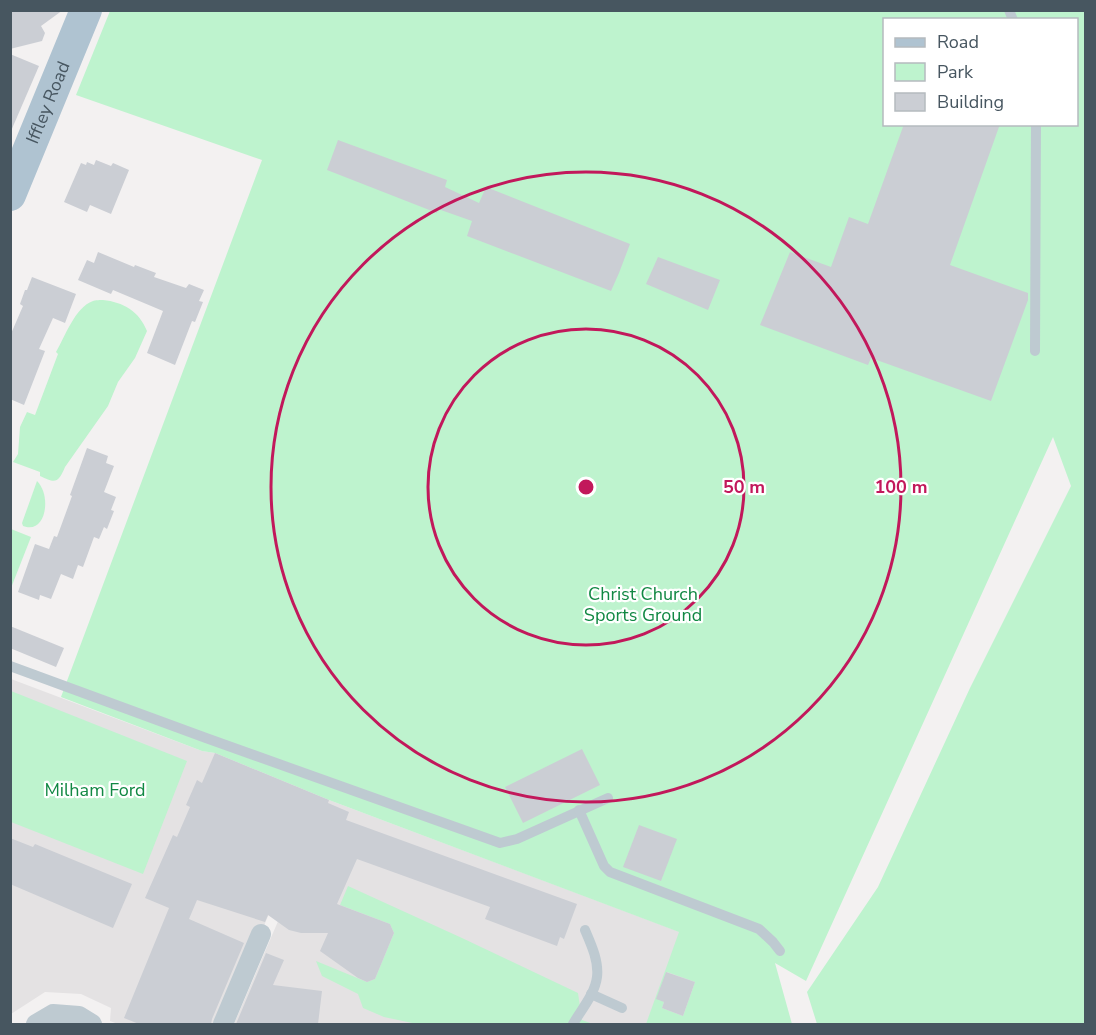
<svg xmlns="http://www.w3.org/2000/svg" width="1096" height="1035" font-family="'Nunito Sans',sans-serif">
  <rect width="100%" height="100%" fill="#f3f1f1"/>
  <polygon fill="#e4e2e3" points="11,679 202,751 215,753 329,800 680,932 792,1024 234,1024 279,919 269,914 221,1024 118,1024 110,1021 111,1008 81,994 45,992 11,1014"/>
  <g fill="#bef3ce" fill-rule="evenodd">
    <path d="M110,11H1085V1024H817L807,992L878,887L970,688L1071,486L1053,437L806,981L775,963L792,1024H646L679,932L329,800L215,753L202,751L61,697L262,160L76,95ZM884,20H1076V124H884ZM667,972L695,982L683,1016L662,1008L664,1002L657,998Z"/>
    <path d="M103,300C123,302 139,311 147,331L135,358L118,382L108,406L65,467C58,484 55,483 40,476V472L13,462L18,454L20,427L27,412L35,415L58,354L56,352C65,337 75,307 93,301C94,300 102,300 103,300Z"/>
    <path d="M37,481C52,496 46,535 23,526L22,523Z"/>
    <polygon points="11,529 31,537 11,588"/>
    <polygon points="11,691 187,761 143,874 11,822"/>
    <polygon points="348,886 462,938 578,993 582,1020 593,1024 417,1024 384,1017 363,1008 358,994 322,976 316,961 367,982 375,979 394,933 390,924 340,905"/>
  </g>
  <g fill="#cbced4">
    <polygon points="10,10 63,10 41,26 45,33 42,41 10,49"/>
    <polygon points="10,54 39,66 11,131 10,131"/>
    <polygon points="904,124 1000,124 950,265 1028,293 1028,300 991,401 871,358 868,365 760,325 790,252 831,267 849,217 868,224"/>
    <polygon points="338,140 447,180 445,187 479,203 486,187 630,244 619,273 611,291 467,236 472,221 438,209 437,213 327,170"/>
    <polygon points="96,160 111,166 113,163 129,170 111,214 90,205 87,212 64,202 81,163 86,165 87,162 94,165"/>
    <polygon points="98,252 134,267 135,265 156,273 154,277 186,288 189,284 204,290 199,301 203,302 195,322 192,321 175,365 147,353 163,311 113,290 111,294 78,280 87,260 94,263"/>
    <polygon points="658,257 720,280 708,310 646,284"/>
    <polygon points="32,277 76,294 65,323 53,318 39,349 45,351 24,405 10,399 10,336 23,306 20,304 25,290 27,290"/>
    <polygon points="87,448 108,456 106,463 114,466 104,492 116,497 111,510 114,511 107,529 104,527 99,539 94,537 83,567 78,565 73,579 61,574 51,599 40,595 39,600 18,592 35,544 49,549 54,536 57,537 72,496 70,495"/>
    <polygon points="10,626 64,648 56,667 10,648"/>
    <polygon points="582,749 600,785 523,823 505,787"/>
    <polygon points="215,753 329,800 328,803 349,812 346,820 577,904 564,939 560,937 557,946 485,919 490,907 357,859 337,904 390,924 394,933 375,979 367,982 358,978 320,951 328,933 301,933 289,930 268,915 265,922 197,900 189,919 244,943 212,1019 211,1024 139,1024 124,1018 169,908 145,898 173,835 177,837 190,807 186,805 197,780 202,783"/>
    <polygon points="639,825 677,839 661,881 623,867"/>
    <polygon points="10,838 33,847 35,844 132,884 113,928 10,884"/>
    <polygon points="266,953 284,960 273,985 322,991 318,1024 236,1024"/>
    <polygon points="666,972 695,982 683,1016 662,1008 664,1002 656,999"/>
  </g>
  <g fill="none" stroke-linecap="round" stroke-linejoin="round">
    <g stroke="#becad1" stroke-width="10">
      <polyline points="1009,10 1013,20"/>
      <polyline points="1035,351 1036,124"/>
      <polyline points="10,666 206,738 500,843 517,839 608,798"/>
      <polyline points="579,810 604,866 610,872 759,929 773,942 780,951"/>
      <polyline points="591,994 622,1008"/>
      <path d="M573,1024C581,1010 595,994 597,977C599,961 591,944 585,930"/>
    </g>
    <g stroke="#becad1" stroke-width="20">
      <polyline points="36,1024 53,1014 79,1016 92,1024"/>
      <polyline points="223,1024 261,934"/>
    </g>
    <path stroke="#afc3d1" stroke-width="32" id="s1" d="M10,195L86,10"/>
  </g>
  <g fill="none" stroke="#c2185b" stroke-width="3">
    <circle cx="586" cy="487" r="158"/>
    <circle cx="586" cy="487" r="315"/>
  </g>
  <g text-anchor="middle" dominant-baseline="central" stroke-width="4.5" stroke-linejoin="round" paint-order="stroke">
    <g font-size="18" fill="#475660" stroke="#fff">
      <text stroke="none"><textPath href="#s1" startOffset="100">Iffley Road</textPath></text>
    </g>
    <g font-size="18" fill="#118843" stroke="#fff">
      <text x="643" y="594">Christ Church<tspan x="643" dy="21">Sports Ground</tspan></text>
      <text x="95" y="790">Milham Ford</text>
    </g>
  </g>
  <circle cx="586" cy="487" r="9" fill="#c2185b" stroke="#fff" stroke-width="3"/>
  <g font-size="18" text-anchor="middle" font-weight="bold" fill="#c2185b" stroke="#fff" stroke-width="4.5" stroke-linejoin="round" paint-order="stroke">
    <text x="744" y="493">50 m</text>
    <text x="901" y="493">100 m</text>
  </g>
  <rect width="1096" height="1035" fill="none" stroke="#475660" stroke-width="24"/>
  <rect x="883" y="18" width="195" height="108" fill="#ffffff" stroke="#b5bbbf" stroke-width="1.5"/>
  <rect x="895" y="38" width="30" height="9" fill="#afc3d1" stroke="#b5bbbf" stroke-width="1.5"/>
  <text x="937" y="48" font-size="18" fill="#475660">Road</text>
  <rect x="895" y="63" width="30" height="18" fill="#bef3ce" stroke="#b5bbbf" stroke-width="1.5"/>
  <text x="937" y="78" font-size="18" fill="#475660">Park</text>
  <rect x="895" y="93" width="30" height="18" fill="#cbced4" stroke="#b5bbbf" stroke-width="1.5"/>
  <text x="937" y="108" font-size="18" fill="#475660">Building</text>
</svg>
